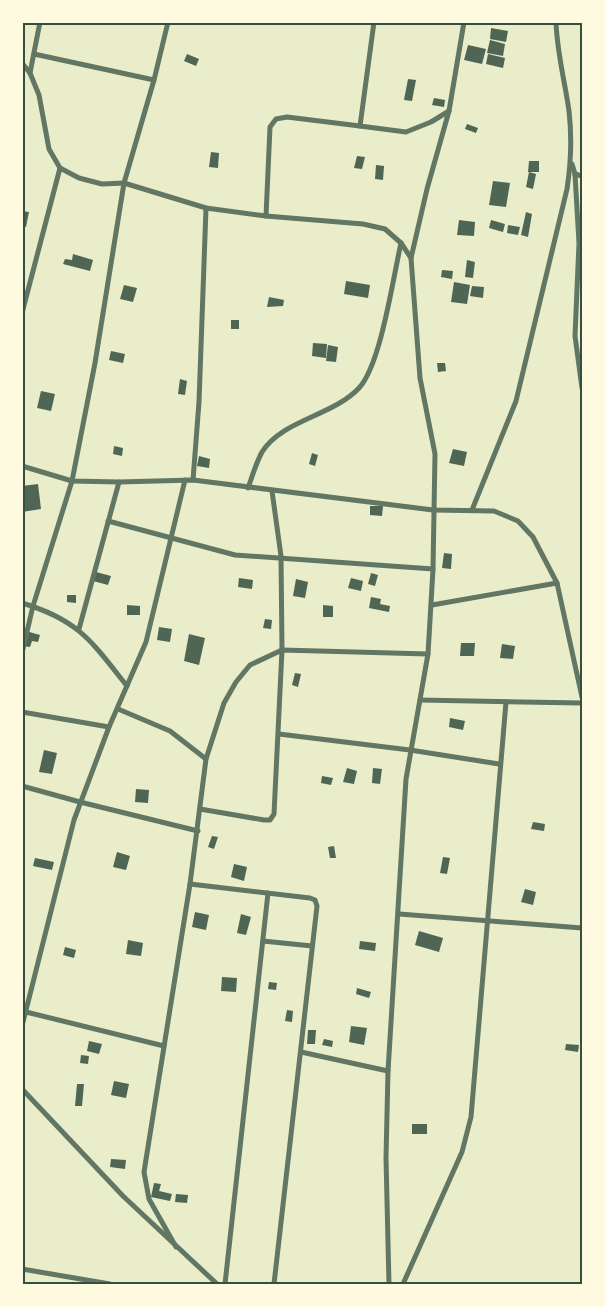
<svg xmlns="http://www.w3.org/2000/svg" width="605" height="1307" font-family="Arial,sans-serif">
  <rect width="100%" height="100%" fill="#e9edc9"/>
  <g fill="#4f6655">
    <polygon points="491,28 508,31 506,42 490,39"/>
    <polygon points="490,40 505,44 503,56 487,53"/>
    <polygon points="468,45 486,49 482,64 464,60"/>
    <polygon points="187,54 199,59 196,66 184,61"/>
    <polygon points="488,54 505,58 503,68 486,64"/>
    <polygon points="408,79 416,80 412,101 404,100"/>
    <polygon points="434,98 445,100 444,107 432,105"/>
    <polygon points="467,124 478,128 476,133 465,129"/>
    <polygon points="211,152 219,153 218,168 209,167"/>
    <polygon points="357,156 365,157 362,169 354,168"/>
    <polygon points="529,161 539,161 539,172 528,172"/>
    <polygon points="376,165 384,166 383,180 375,179"/>
    <polygon points="529,172 536,174 533,189 526,187"/>
    <polygon points="493,181 510,183 506,207 489,205"/>
    <polygon points="22,211 29,212 26,227 22,226"/>
    <polygon points="526,212 532,214 528,237 521,235"/>
    <polygon points="459,220 475,222 474,236 457,235"/>
    <polygon points="491,220 505,224 503,232 489,228"/>
    <polygon points="508,225 520,227 518,235 507,233"/>
    <polygon points="73,254 93,260 90,271 63,264 65,259 72,260"/>
    <polygon points="467,260 475,262 473,278 465,277"/>
    <polygon points="442,270 453,271 452,279 441,277"/>
    <polygon points="346,281 370,285 368,298 344,294"/>
    <polygon points="454,282 470,285 467,304 451,302"/>
    <polygon points="124,285 137,288 133,302 120,299"/>
    <polygon points="472,286 484,287 483,298 470,296"/>
    <polygon points="269,297 284,300 283,306 267,307"/>
    <rect x="231" y="320" width="8" height="9"/>
    <polygon points="313,343 327,344 326,358 312,356"/>
    <polygon points="328,345 338,347 336,362 326,361"/>
    <polygon points="111,351 125,354 123,363 109,360"/>
    <polygon points="437,363 445,363 446,371 438,372"/>
    <polygon points="180,379 187,381 185,395 178,394"/>
    <polygon points="41,391 55,394 51,411 37,408"/>
    <polygon points="114,446 123,448 122,456 113,454"/>
    <polygon points="453,449 467,452 464,466 449,463"/>
    <polygon points="312,453 318,455 315,466 309,464"/>
    <polygon points="199,456 210,459 209,468 197,466"/>
    <polygon points="38,484 41,509 22,512 22,486"/>
    <polygon points="370,506 383,506 382,516 370,515"/>
    <polygon points="444,553 452,554 451,569 442,568"/>
    <polygon points="96,572 111,576 108,585 93,581"/>
    <polygon points="371,573 378,575 375,586 368,584"/>
    <polygon points="239,578 253,580 252,589 238,587"/>
    <polygon points="351,578 363,581 361,591 348,588"/>
    <polygon points="296,579 308,582 305,598 293,596"/>
    <polygon points="67,595 76,595 76,603 67,602"/>
    <polygon points="371,597 381,599 380,604 390,606 389,612 369,608"/>
    <polygon points="127,605 140,606 140,615 127,615"/>
    <polygon points="323,605 333,606 333,617 323,617"/>
    <polygon points="265,619 272,620 271,629 263,628"/>
    <polygon points="159,627 172,629 170,642 157,640"/>
    <polygon points="26,631 40,635 38,642 32,641 30,647 23,646"/>
    <polygon points="189,634 205,638 199,665 184,661"/>
    <polygon points="461,643 475,643 474,656 460,656"/>
    <polygon points="502,644 515,646 513,659 500,658"/>
    <polygon points="295,673 301,674 298,687 292,685"/>
    <polygon points="450,718 465,721 463,730 449,727"/>
    <polygon points="44,750 57,753 52,774 39,772"/>
    <polygon points="347,768 357,771 354,784 343,782"/>
    <polygon points="373,768 382,769 380,784 372,783"/>
    <polygon points="322,776 333,778 331,785 321,783"/>
    <polygon points="136,789 149,790 148,803 135,802"/>
    <polygon points="533,822 545,824 544,831 531,829"/>
    <polygon points="212,836 218,837 214,849 208,847"/>
    <polygon points="334,846 336,858 330,858 328,847"/>
    <polygon points="117,852 130,856 126,870 113,867"/>
    <polygon points="443,857 450,858 447,874 440,873"/>
    <polygon points="35,858 54,862 52,870 33,866"/>
    <polygon points="234,864 247,867 244,881 231,877"/>
    <polygon points="525,889 536,892 533,905 521,902"/>
    <polygon points="195,912 209,915 206,930 192,927"/>
    <polygon points="241,914 251,917 246,935 237,933"/>
    <polygon points="419,931 443,938 439,952 415,945"/>
    <polygon points="128,940 143,943 141,956 126,954"/>
    <polygon points="360,941 376,943 375,951 359,949"/>
    <polygon points="65,947 76,950 74,958 63,955"/>
    <polygon points="222,977 237,978 236,992 221,991"/>
    <polygon points="269,982 277,983 276,990 268,989"/>
    <polygon points="357,988 371,992 369,998 356,994"/>
    <polygon points="287,1010 293,1011 292,1022 285,1021"/>
    <polygon points="351,1026 367,1028 364,1045 349,1042"/>
    <polygon points="308,1030 316,1030 315,1044 307,1044"/>
    <polygon points="324,1039 333,1041 332,1047 322,1045"/>
    <polygon points="89,1041 102,1044 99,1054 87,1051"/>
    <polygon points="566,1044 579,1045 578,1052 565,1050"/>
    <polygon points="81,1055 89,1056 88,1064 80,1063"/>
    <polygon points="114,1081 129,1084 126,1098 111,1095"/>
    <polygon points="77,1084 84,1084 82,1106 75,1106"/>
    <rect x="412" y="1124" width="15" height="10"/>
    <polygon points="111,1159 126,1160 125,1169 110,1167"/>
    <polygon points="154,1183 161,1184 159,1191 172,1194 170,1201 151,1197"/>
    <polygon points="176,1194 188,1195 187,1203 175,1202"/>
  </g>
  <g fill="none" stroke-linecap="round" stroke-linejoin="round">
    <g stroke="#617663" stroke-width="5">
      <polyline points="374,22 360,126 406,132 431,122 449,111"/>
      <polyline points="34,54 154,80"/>
      <polyline points="22,63 30,73 39,95 49,149 60,168 79,178 102,184 124,183 206,208 266,216 363,224 385,229 401,243 411,258"/>
      <polyline points="30,73 40,22"/>
      <polyline points="572,164 575,174 579,243 575,336 582,388"/>
      <polyline points="575,174 582,176"/>
      <polyline points="266,216 270,127 276,119 287,117 360,126"/>
      <polyline points="22,313 60,168"/>
      <polyline points="22,466 72,481 119,482 193,480 433,510 494,511 518,521 533,537 557,583 582,697"/>
      <polyline points="193,480 199,402 206,208"/>
      <path d="M248,488C252,477 256,463 262,452C282,420 333,416 359,388C381,364 393,278 401,243"/>
      <path d="M472,510L516,401L567,189C571,163 572,137 569,111C565,82 557,53 556,22"/>
      <polyline points="108,521 235,555 433,569"/>
      <path d="M22,603C79,620 92,642 127,686"/>
      <polyline points="432,605 557,583"/>
      <polyline points="79,629 119,482"/>
      <polyline points="22,653 33,606 72,481 95,363 124,183 154,80 168,22"/>
      <polyline points="420,700 582,703"/>
      <polyline points="118,709 170,731 206,759"/>
      <polyline points="22,712 109,727"/>
      <polyline points="279,734 410,750 499,764"/>
      <polyline points="22,786 80,802 198,831"/>
      <polyline points="200,809 264,820 270,820 274,814 282,650 281,556 272,491"/>
      <polyline points="190,884 310,898 315,900 317,906 274,1284"/>
      <polyline points="399,914 582,928"/>
      <polyline points="263,941 312,946"/>
      <polyline points="26,1012 164,1046"/>
      <polyline points="22,1026 74,820 109,727 146,642 185,480"/>
      <polyline points="301,1052 388,1071"/>
      <polyline points="22,1089 123,1196 217,1284"/>
      <polyline points="176,1247 149,1199 144,1172 190,884 206,759 224,703 236,682 250,665 282,650 428,654"/>
      <polyline points="22,1269 110,1284"/>
      <polyline points="225,1284 268,893"/>
      <polyline points="389,1284 386,1158 388,1071 406,779 428,654 433,569 435,454 420,378 411,258 427,189 449,111 464,22"/>
      <polyline points="403,1284 462,1152 471,1117 506,702"/>
    </g>
  </g>
  <rect width="605" height="1307" fill="none" stroke="#fefae0" stroke-width="48"/>
  <rect x="24" y="24" width="557" height="1259" fill="none" stroke="#344e41" stroke-width="2"/>
</svg>
